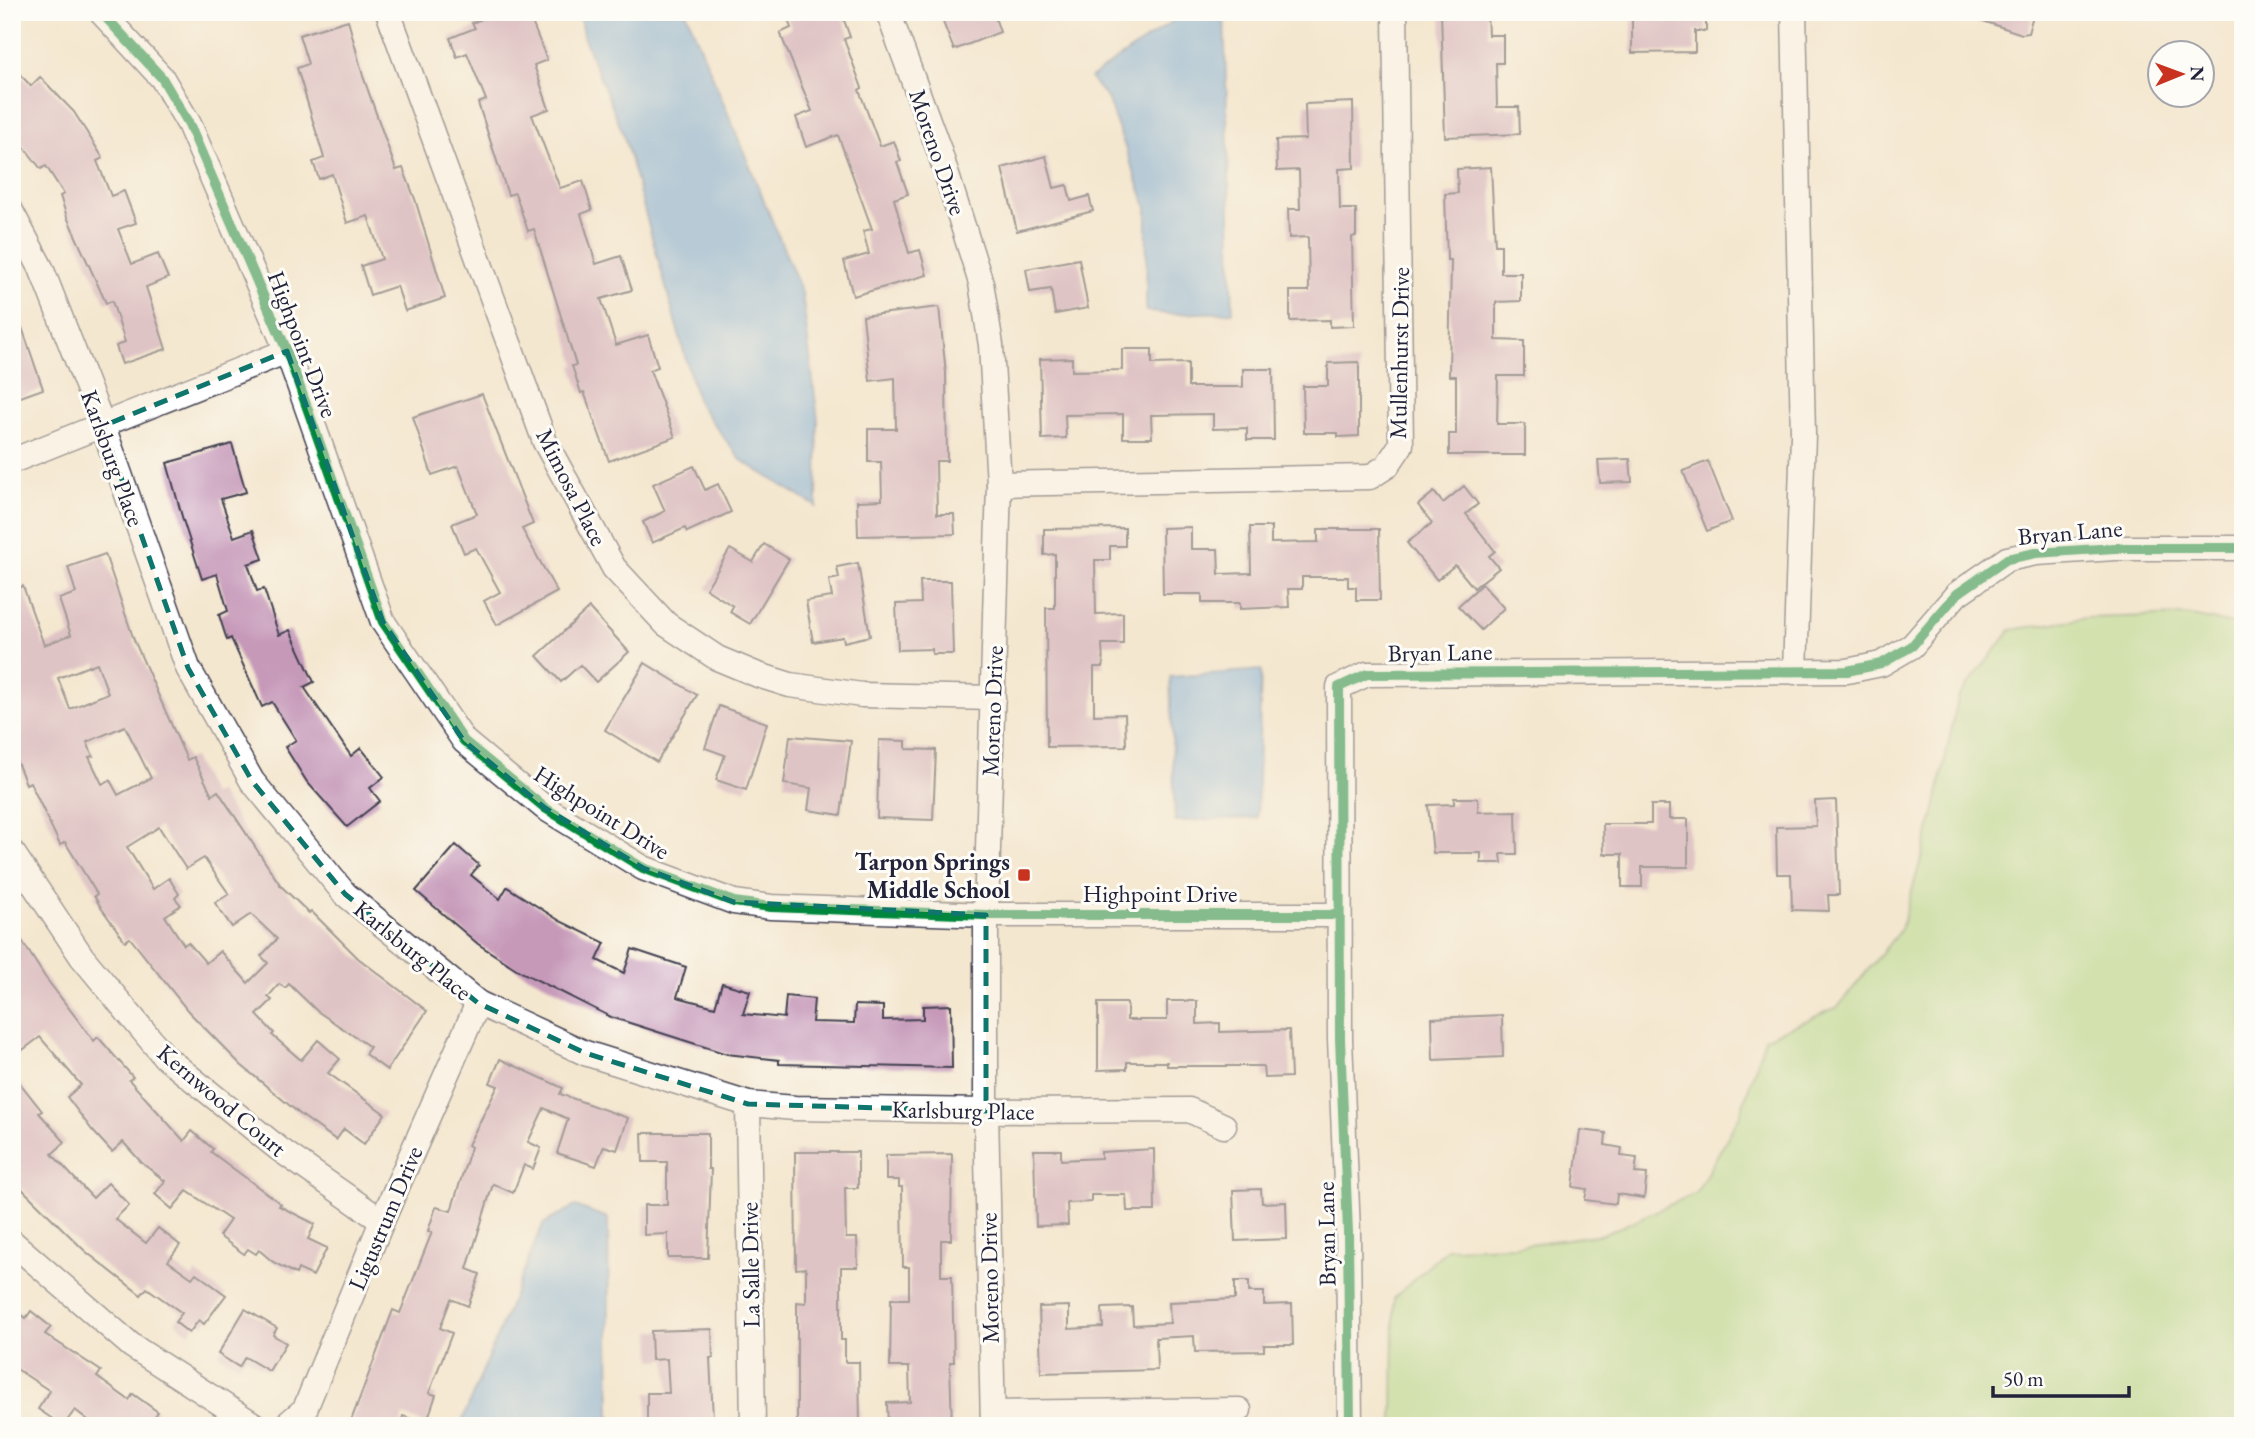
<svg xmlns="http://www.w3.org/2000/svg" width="2255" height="1438" font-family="'EB Garamond',serif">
  <rect width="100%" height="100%" fill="#fdfcf7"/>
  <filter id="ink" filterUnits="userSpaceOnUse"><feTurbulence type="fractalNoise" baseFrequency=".0143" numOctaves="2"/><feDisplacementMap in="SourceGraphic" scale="14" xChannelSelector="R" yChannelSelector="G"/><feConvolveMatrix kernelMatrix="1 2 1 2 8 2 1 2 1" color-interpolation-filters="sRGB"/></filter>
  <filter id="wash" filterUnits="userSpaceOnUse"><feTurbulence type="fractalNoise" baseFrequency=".00686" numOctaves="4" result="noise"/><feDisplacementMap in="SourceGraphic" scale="28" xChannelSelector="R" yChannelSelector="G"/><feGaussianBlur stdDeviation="1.57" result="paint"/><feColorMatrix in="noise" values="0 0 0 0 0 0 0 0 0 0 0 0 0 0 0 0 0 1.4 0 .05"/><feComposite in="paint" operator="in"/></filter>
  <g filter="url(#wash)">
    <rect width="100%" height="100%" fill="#f4e7d0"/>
    <polygon fill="#aada88" stroke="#667e62" stroke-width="2" points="2187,615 2243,626 2243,1426 1393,1426 1394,1298 1448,1248 1513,1246 1605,1234 1696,1193 1740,1115 1765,1038 1838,1007 1901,929 1934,814 1958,698 2011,630 2085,618"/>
    <g fill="#6da7dd" stroke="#48648c" stroke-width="2">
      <polygon points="579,12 686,12 802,293 818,420 817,507 741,460 698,403 623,133 583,36"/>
      <polygon points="1186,12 1224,12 1233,312 1167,314 1146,311 1147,208 1107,98 1090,78"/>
      <polygon points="1261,670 1257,818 1175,821 1170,677"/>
      <polygon points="575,1206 608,1218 610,1426 460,1426 543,1224"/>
    </g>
    <g id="blocks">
      <g fill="#c699b9" fill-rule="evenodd">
        <polygon points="499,12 528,12 547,60 534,65 549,109 532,115 560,188 583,181 592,210 581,214 596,264 621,256 632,290 601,299 616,345 648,335 658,367 650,370 675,437 609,461 584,392 581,393 572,366 576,365 534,229 528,231 515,193 508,195 478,103 486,100 467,53 457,57 450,38 475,28 472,23"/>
        <polygon points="785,12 841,12 850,37 844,39 862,88 859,90 880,146 894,141 901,161 897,162 908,194 894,199 909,253 920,250 927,275 853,296 844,261 869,254 863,231 872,229 838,135 806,147 796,117 812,111 780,33 791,28"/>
        <polygon points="939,12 993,12 1000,32 954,50"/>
        <polygon points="1441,12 1487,12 1488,35 1503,35 1503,63 1496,63 1497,107 1519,107 1520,134 1445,137"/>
        <polygon points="1632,12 1706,12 1706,31 1695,31 1695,52 1632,53"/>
        <polygon points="1966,12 2034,12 2028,33 2022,34 1965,15"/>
        <polygon points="348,20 363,76 396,170 403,168 415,199 445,298 405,311 397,286 370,295 361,266 382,259 368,216 347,223 332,174 319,179 313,162 324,158 297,68 308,64 299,35"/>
        <polygon points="12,66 31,86 40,77 74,112 103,158 97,161 111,196 124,191 136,223 118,229 132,264 158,254 168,278 146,287 166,349 122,364 116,346 125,342 112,301 106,303 67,217 60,196 64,194 46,166 41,169 12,131"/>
        <polygon points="1353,102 1354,168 1339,169 1340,209 1356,209 1356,236 1352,237 1354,326 1330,327 1330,320 1290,321 1290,291 1309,291 1308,237 1289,238 1288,209 1300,209 1299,170 1277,171 1276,140 1306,139 1305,104"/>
        <polygon points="1046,156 1054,188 1067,185 1071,201 1089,196 1093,211 1017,231 1002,168"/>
        <polygon points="1491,167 1495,245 1501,245 1501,273 1521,273 1521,301 1496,302 1496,340 1524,341 1524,376 1498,376 1497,424 1525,424 1525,455 1449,455 1449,434 1456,434 1456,376 1449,376 1451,260 1447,260 1445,194 1458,193 1457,169"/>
        <polygon points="1079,259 1088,308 1055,314 1051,289 1030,292 1026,269"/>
        <polygon points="12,307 15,307 43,389 12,400"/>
        <polygon points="939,307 946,373 947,461 936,461 937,514 954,514 955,534 858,536 857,501 882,500 881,462 868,462 868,429 896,429 895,378 870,381 863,316"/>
        <polygon points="1122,349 1152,349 1152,364 1188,363 1188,387 1243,387 1243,369 1273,369 1274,440 1247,440 1247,428 1213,429 1213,414 1151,415 1152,438 1123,438 1123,414 1065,415 1066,438 1042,439 1040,359 1072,358 1072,371 1122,370"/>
        <polygon points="1359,362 1359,436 1338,437 1338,433 1304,433 1303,386 1328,386 1328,363"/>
        <polygon points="482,394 533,524 522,529 557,592 497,625 484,601 500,592 476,548 464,553 452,524 477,514 458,466 432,475 413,417"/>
        <polygon points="232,444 246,492 221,499 234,537 253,530 263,559 248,564 257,591 264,589 279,635 290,630 314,682 304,687 351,756 361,748 384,777 370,788 380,801 347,827 307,782 285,747 296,740 272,702 262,707 231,638 227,640 219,615 228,611 217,574 202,579 183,520 167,463"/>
        <polygon points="1630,459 1632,482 1600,483 1598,460"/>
        <polygon points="1708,461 1732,521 1707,531 1683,471"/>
        <polygon points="694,466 705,490 718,484 731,512 687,532 685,528 652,543 643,522 665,511 653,484"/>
        <polygon points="1464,486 1478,504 1466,514 1495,551 1489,556 1499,568 1474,588 1455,565 1437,580 1407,543 1432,523 1418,505 1434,492 1443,503"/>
        <polygon points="1191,527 1191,549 1218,549 1219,574 1251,573 1250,527 1271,527 1271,543 1318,542 1318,529 1379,529 1380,600 1356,600 1356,587 1348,587 1348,577 1302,577 1302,589 1288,589 1289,607 1240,609 1240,603 1202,603 1202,594 1163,594 1162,528"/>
        <polygon points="1125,528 1125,546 1110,546 1110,560 1095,560 1096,614 1123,613 1123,644 1102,644 1103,667 1094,667 1094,715 1125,714 1126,746 1047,747 1046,608 1055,608 1055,554 1044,555 1044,529"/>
        <polygon points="764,544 789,559 750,624 730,612 733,606 706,589 730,549 753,562"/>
        <path d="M105,554L134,640L187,760L193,757L212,795L218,791L281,886L309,913L311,911L358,958L427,1011L387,1070L365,1054L370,1047L317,1011L289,984L285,988L279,984L268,997L272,1000L257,1015L274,1033L272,1035L301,1060L318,1040L340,1059L328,1073L385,1114L364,1144L344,1129L336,1140L301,1115L241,1065L188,1011L130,938L125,941L102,909L94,896L97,894L65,842L60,845L30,782L26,784L12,750V590L23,586L44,645L71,635L59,599L76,593L68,567ZM97,663L108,693L70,709L58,678ZM125,726L151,778L118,795L110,780L102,784L89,757L93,756L87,742ZM159,827L186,869L204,858L229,894L215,903L232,927L251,914L277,939L261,956L268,963L248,983L220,951L206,963L188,942L184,945L165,916L181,905L175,898L179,894L169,878L153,889L127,847Z"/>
        <polygon points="858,563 870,636 844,642 843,637 813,642 806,601 832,597 829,580 839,578 837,567"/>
        <polygon points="920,581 951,581 953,654 932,654 932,649 898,650 896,604 921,603"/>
        <polygon points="1482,584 1504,608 1481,630 1458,606"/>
        <polygon points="589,608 629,652 596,682 580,665 561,682 537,656"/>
        <polygon points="645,663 697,695 657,762 605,730"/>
        <polygon points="719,706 767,723 746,790 716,780 725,755 705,748"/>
        <polygon points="790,736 851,741 841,815 808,810 811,788 784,784"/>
        <polygon points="879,740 906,741 906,749 936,750 933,820 877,818"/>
        <polygon points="1454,798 1478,798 1478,812 1516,811 1517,854 1501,854 1502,863 1481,863 1481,853 1433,853 1428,805 1454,804"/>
        <polygon points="1836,800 1839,895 1828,895 1829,911 1792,910 1791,874 1777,874 1776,827 1816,826 1815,801"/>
        <polygon points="1651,805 1669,805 1669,819 1688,819 1688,867 1642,867 1642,887 1622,887 1622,854 1604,854 1603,824 1651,824"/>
        <polygon points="456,845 479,865 471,875 500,899 507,887 560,921 605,943 597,960 624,973 632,949 686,967 677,997 715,1007 722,983 750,991 743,1014 784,1018 786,996 814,999 812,1022 854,1023 855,1005 883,1006 883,1020 923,1019 923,1006 951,1005 952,1068 779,1064 779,1060 727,1054 611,1017 521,972 478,944 416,891"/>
        <polygon points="12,925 45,977 94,1041 98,1037 133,1077 129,1080 184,1141 192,1131 213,1149 211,1152 281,1204 279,1206 315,1224 308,1239 327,1248 313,1276 298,1269 296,1274 273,1262 259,1250 256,1254 248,1249 244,1254 219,1236 230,1220 187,1191 172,1209 155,1194 165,1181 142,1163 123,1142 112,1152 92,1130 67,1097 81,1085 40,1037 12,1058"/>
        <polygon points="1167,1001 1197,1001 1197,1024 1220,1023 1220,1032 1289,1030 1291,1077 1264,1078 1263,1066 1167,1066 1167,1062 1127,1062 1127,1069 1098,1070 1098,1003 1127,1003 1127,1020 1167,1020"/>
        <polygon points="1502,1015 1503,1057 1433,1060 1432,1018"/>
        <polygon points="500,1059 563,1088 560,1094 628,1118 617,1150 604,1146 596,1166 557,1153 568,1119 544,1108 528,1142 541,1148 533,1169 524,1165 513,1193 493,1184 467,1269 480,1274 468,1306 451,1299 440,1328 452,1333 429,1393 436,1395 426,1424 403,1416 400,1426 349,1426 393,1310 400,1313 432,1232 428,1231 436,1207 451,1211 471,1147 468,1145 498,1086 490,1083"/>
        <polygon points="12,1073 42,1111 39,1113 65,1142 52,1154 75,1179 93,1198 108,1183 129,1205 115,1219 146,1243 158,1228 180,1245 168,1261 192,1278 196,1273 226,1295 204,1324 199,1320 189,1333 175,1322 182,1313 147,1288 141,1295 85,1251 12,1179"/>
        <polygon points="1580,1130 1606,1133 1605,1145 1622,1148 1621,1156 1637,1158 1635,1173 1647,1174 1644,1198 1617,1194 1616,1204 1585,1200 1587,1189 1573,1187"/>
        <polygon points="642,1133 708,1133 708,1169 711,1169 708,1258 668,1258 668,1234 644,1235 644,1205 667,1205 667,1162 643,1162"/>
        <polygon points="1154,1149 1155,1211 1127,1211 1126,1195 1091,1195 1091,1202 1067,1203 1068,1225 1036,1226 1034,1150 1061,1150 1061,1160 1101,1158 1101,1152"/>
        <polygon points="795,1152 858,1152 858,1188 845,1188 846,1238 857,1238 858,1267 841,1267 841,1340 845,1340 845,1362 859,1362 860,1426 797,1426 797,1302 806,1303 806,1268 796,1269"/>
        <polygon points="952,1154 951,1240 941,1240 941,1276 952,1276 954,1362 950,1362 952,1426 888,1426 887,1403 910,1402 909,1367 890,1367 891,1299 909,1299 909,1267 903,1267 902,1187 899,1187 899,1180 886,1180 886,1155"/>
        <polygon points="1261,1189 1262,1203 1286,1202 1287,1239 1235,1241 1233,1190"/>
        <polygon points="1235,1281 1249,1281 1249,1292 1264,1292 1264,1305 1292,1304 1293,1345 1264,1345 1264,1351 1195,1352 1194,1336 1156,1338 1157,1370 1041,1373 1039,1307 1069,1306 1069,1329 1103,1327 1102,1308 1132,1307 1133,1325 1170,1323 1169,1302 1235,1299"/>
        <polygon points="12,1307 26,1318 31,1311 51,1327 45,1334 101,1371 97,1377 129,1400 133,1394 158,1412 155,1416 172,1426 96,1426 75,1410 63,1426 38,1409 50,1391 12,1366"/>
        <polygon points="245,1309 277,1328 273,1335 286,1343 269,1371 245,1357 239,1367 218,1354"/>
        <polygon points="712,1329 713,1358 710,1358 713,1419 709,1419 709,1426 647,1426 647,1393 669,1393 667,1359 652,1360 651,1331"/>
      </g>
    </g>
  </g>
  <g filter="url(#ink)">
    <use href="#blocks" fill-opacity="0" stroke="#424051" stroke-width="2"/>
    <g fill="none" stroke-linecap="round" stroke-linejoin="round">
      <defs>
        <g id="minor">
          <polyline points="101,12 162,78 189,124 287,351 383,622 464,741 545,808 643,868 734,902 771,907 986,915 1331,915 1339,912"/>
          <polyline points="388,12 545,442 614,568 666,624 717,658 758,675 790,685 862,695 993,698"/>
          <polyline points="888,12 939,150 981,283 991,345 999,484 986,915 986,1111 993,1426"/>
          <polyline points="1794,12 1803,435 1795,672"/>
          <polyline points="12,213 41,268 103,426 188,668 252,781 345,894 478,1003 585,1053 748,1104 795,1108 986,1111 1189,1110 1224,1126"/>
          <polyline points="12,461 287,351"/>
          <polyline points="999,484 1370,477 1387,466 1401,445 1395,12"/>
          <polyline points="12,852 82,957 165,1057 279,1149 382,1221"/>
          <polyline points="748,1104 753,1426"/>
          <polyline points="12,1242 132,1346 256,1426"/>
          <polyline points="993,1413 1239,1410"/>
          <polyline points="285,1426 305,1409 382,1221 478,1003"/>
          <polyline points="1350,1426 1348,1232 1340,1039 1339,687 1367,674 1847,671 1881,664 1912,646 1957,594 2007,559 2036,553 2115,548 2243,548"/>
        </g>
      </defs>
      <use href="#minor" stroke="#424051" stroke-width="27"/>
      <use href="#minor" stroke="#fff" stroke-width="24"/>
      <defs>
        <g id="cycleway">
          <polyline points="101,12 162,78 189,124 287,351 383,622 464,741 545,808 643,868 734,902 771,907 986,915 1331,915 1339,912"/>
          <polyline points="1350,1426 1348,1232 1340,1039 1339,687 1367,674 1847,671 1881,664 1912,646 1957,594 2007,559 2036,553 2115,548 2243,548"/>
        </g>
      </defs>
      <use href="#cycleway" stroke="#fdfcf7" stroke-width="15"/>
      <use href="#cycleway" stroke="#00873e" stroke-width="10"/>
    </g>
  </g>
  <path d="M0 0H2255V1438H0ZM287,351L383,622L464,741L545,808L643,868L734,902L986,915V1111L748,1104L585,1053L478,1003L345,894L252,781L188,668L103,426Z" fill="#f4e7d0" fill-opacity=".55" fill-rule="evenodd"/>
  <path fill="none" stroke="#0f766e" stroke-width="5" stroke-dasharray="14 9" stroke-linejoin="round" d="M287,351L383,622L464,741L545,808L643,868L734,902L986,915V1111L748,1104L585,1053L478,1003L345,894L252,781L188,668L103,426Z"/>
  <rect fill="#c8321e" stroke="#fdfcf7" stroke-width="2.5" x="1017" y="868" width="14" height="14" rx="3.5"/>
  <g text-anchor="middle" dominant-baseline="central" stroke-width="6" stroke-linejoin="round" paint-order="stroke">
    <g font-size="24" fill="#22223b" stroke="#fdfcf7">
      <text transform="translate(938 152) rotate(71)">Moreno Drive</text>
      <text transform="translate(303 344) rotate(69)">Highpoint Drive</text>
      <text transform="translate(1399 353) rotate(-89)">Mullenhurst Drive</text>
      <text transform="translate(113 458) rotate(70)">Karlsburg Place</text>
      <text transform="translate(572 487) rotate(63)">Mimosa Place</text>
      <text transform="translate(2070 532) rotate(-5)">Bryan Lane</text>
      <text transform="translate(1440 652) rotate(-1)">Bryan Lane</text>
      <text transform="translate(992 711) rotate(-88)">Moreno Drive</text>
      <text transform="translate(602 812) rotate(32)">Highpoint Drive</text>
      <text x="1160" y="893">Highpoint Drive</text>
      <text transform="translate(413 950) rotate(39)">Karlsburg Place</text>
      <text transform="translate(222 1100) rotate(40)">Kernwood Court</text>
      <text transform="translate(963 1110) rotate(1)">Karlsburg Place</text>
      <text transform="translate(385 1218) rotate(-67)">Ligustrum Drive</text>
      <text transform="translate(1326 1234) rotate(-91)">Bryan Lane</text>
      <text transform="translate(750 1265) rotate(-91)">La Salle Drive</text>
      <text transform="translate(989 1278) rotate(-91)">Moreno Drive</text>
    </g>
    <g font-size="24" font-weight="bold" fill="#22223b" stroke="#fdfcf7" text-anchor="end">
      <text x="1010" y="861">Tarpon Springs<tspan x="1010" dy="28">Middle School</tspan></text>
    </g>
  </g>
  <rect width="2255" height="1438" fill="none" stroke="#fdfcf7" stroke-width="42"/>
  <g transform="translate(2181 74) rotate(89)"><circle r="33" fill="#fdfcf7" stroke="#a5a5ac" stroke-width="2"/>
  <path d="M0-5L12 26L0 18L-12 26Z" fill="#c8321e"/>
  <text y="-10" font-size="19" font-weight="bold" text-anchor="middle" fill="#22223b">N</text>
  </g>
  <path d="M1993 1386v10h136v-10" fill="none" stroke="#22223b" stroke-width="3.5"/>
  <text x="2003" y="1386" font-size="21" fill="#22223b" stroke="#fdfcf7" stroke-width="5" paint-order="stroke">50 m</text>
</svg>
